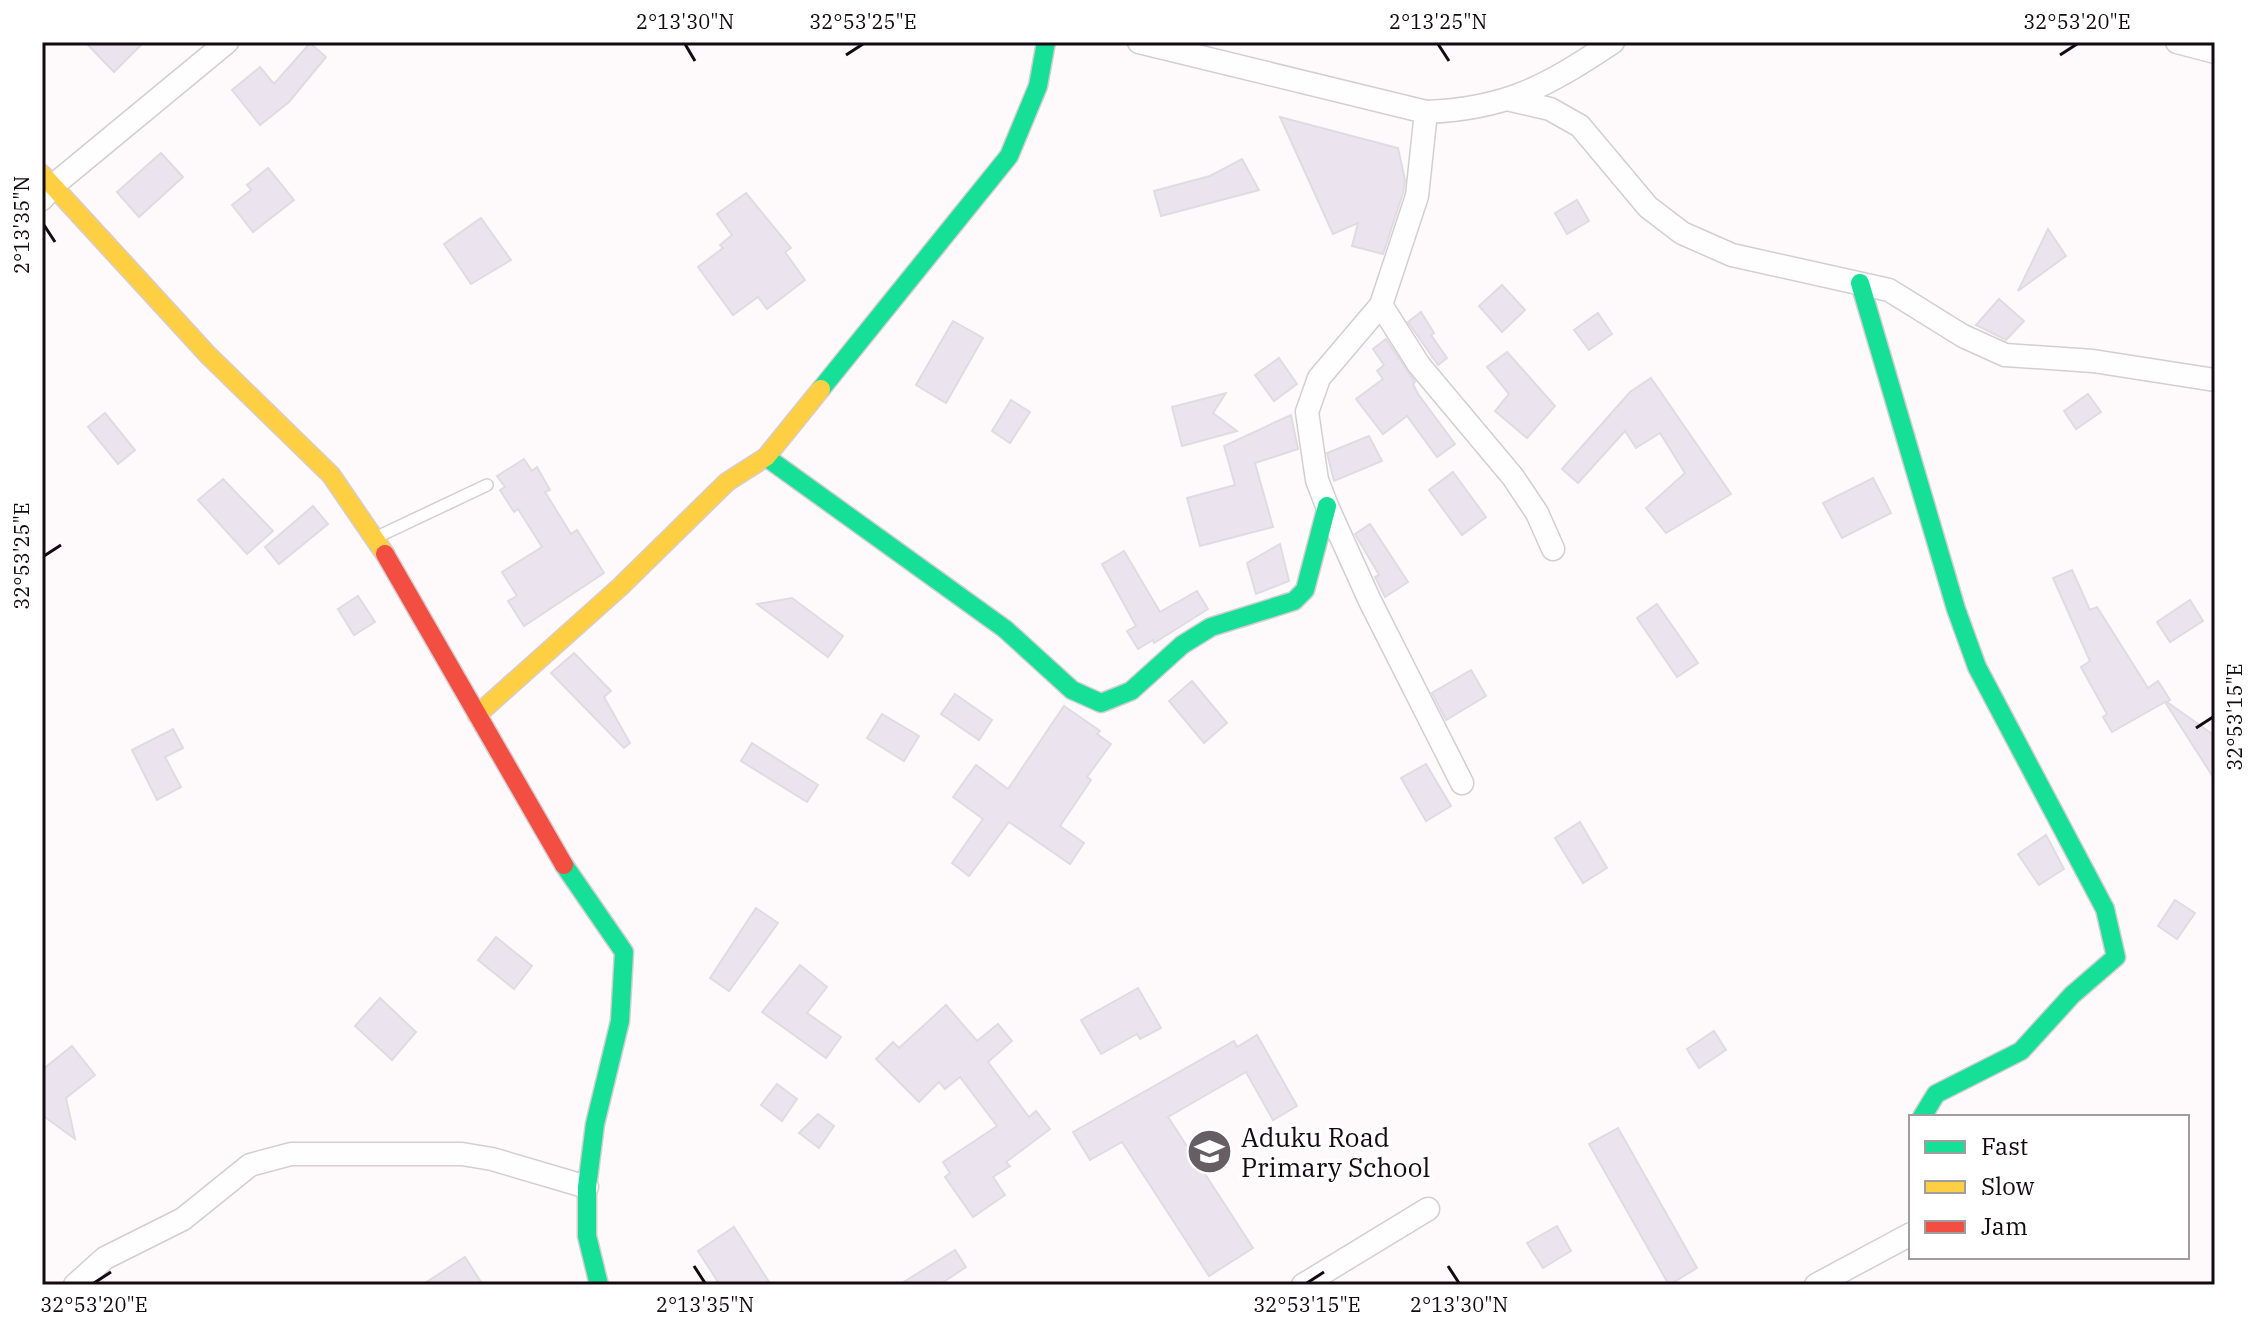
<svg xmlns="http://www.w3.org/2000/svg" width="2257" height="1327" font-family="'IBM Plex Serif',serif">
  <rect width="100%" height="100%" fill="#fefafc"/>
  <g fill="#ebe4ee" stroke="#e0dbe1" stroke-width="2">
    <polygon points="85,42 144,42 114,72"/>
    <polygon points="310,43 326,57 289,102 260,125 232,90 260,67 274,84"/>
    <polygon points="1280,117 1398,148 1405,180 1403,193 1383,254 1352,246 1358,223 1333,234"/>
    <polygon points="161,153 183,177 139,217 117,192"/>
    <polygon points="1242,159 1259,190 1161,216 1154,191 1210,176"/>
    <polygon points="268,168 294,200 253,232 232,205 251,190 247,185"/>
    <polygon points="746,193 791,248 785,252 805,280 767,309 758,297 733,315 698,267 723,248 720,245 732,235 717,214"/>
    <polygon points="1577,200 1589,221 1567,234 1555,213"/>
    <polygon points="481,218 511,260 471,284 444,244"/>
    <polygon points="2048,229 2066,256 2018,291"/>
    <polygon points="1502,285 1525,310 1502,332 1479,306"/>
    <polygon points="1999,299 2024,321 2006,340 1976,325"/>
    <polygon points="1421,312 1434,333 1431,335 1447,358 1438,365 1408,322"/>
    <polygon points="1598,313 1612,334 1589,350 1574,330"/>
    <polygon points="953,321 983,338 946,403 916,385"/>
    <polygon points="1386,339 1415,382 1413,384 1418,394 1455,444 1437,457 1407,416 1383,434 1356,399 1383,379 1377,371 1384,365 1373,349"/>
    <polygon points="1507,352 1555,406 1527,438 1495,411 1509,394 1487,367"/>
    <polygon points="1279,358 1297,384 1274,401 1255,375"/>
    <polygon points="1651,378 1731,494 1666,533 1646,508 1685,473 1660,433 1636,448 1625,431 1578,483 1562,469 1630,392"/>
    <polygon points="1226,393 1213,413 1237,431 1182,446 1172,407"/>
    <polygon points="2088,394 2101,412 2076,429 2064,411"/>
    <polygon points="1011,400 1030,412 1010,443 992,431"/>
    <polygon points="105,413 135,450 118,464 88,427"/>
    <polygon points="1291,415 1298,449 1255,463 1273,527 1200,546 1187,498 1235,485 1224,446"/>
    <polygon points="1369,436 1382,461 1334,481 1327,453"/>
    <polygon points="524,459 532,471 537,467 550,490 545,492 571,534 577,530 604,573 524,626 508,601 517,596 502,572 542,547 518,509 514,512 500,490 505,487 497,476"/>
    <polygon points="1453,472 1486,517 1462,535 1429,490"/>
    <polygon points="1873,478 1891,513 1842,538 1823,503"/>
    <polygon points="223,479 273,531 247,554 198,500"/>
    <polygon points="313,506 328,524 279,564 265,547"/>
    <polygon points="1370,524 1408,582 1385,597 1375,577 1379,575 1355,534"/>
    <polygon points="1280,544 1289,581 1256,594 1247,563"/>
    <polygon points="1124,551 1160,612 1197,591 1208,609 1154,643 1153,640 1138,649 1127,631 1136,626 1102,564"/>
    <polygon points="2072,570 2090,610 2097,607 2148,688 2158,681 2170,700 2167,702 2215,736 2215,780 2165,702 2112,732 2103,717 2107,714 2081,667 2090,661 2053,578"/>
    <polygon points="358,596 375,622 354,635 338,609"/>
    <polygon points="792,598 843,636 828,657 757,604"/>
    <polygon points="2190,600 2203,621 2170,642 2157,622"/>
    <polygon points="1657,604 1698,663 1677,677 1637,618"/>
    <polygon points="574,653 611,691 604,697 630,743 624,748 551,673"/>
    <polygon points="1471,670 1486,696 1446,720 1432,693"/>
    <polygon points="1192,681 1227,723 1204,743 1169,701"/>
    <polygon points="955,694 992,720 979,740 941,714"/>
    <polygon points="1064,706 1100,731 1097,734 1111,744 1087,777 1091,780 1060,826 1084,843 1070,864 1009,822 969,876 952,863 983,819 953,797 976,765 1008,789"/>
    <polygon points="882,714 919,736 904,761 867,738"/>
    <polygon points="173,729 183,748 165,757 181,787 157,800 132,750"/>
    <polygon points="752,743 818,785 807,802 741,761"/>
    <polygon points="1426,764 1451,806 1426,821 1401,778"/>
    <polygon points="1580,822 1607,868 1583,883 1555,838"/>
    <polygon points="2046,835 2064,869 2039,885 2018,854"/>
    <polygon points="2175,900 2195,913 2177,939 2158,926"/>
    <polygon points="756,908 778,923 729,991 710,978"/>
    <polygon points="496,937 532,966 514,989 478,960"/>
    <polygon points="800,965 827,987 807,1013 841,1037 826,1058 762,1012"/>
    <polygon points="1138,988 1161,1028 1140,1039 1137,1034 1101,1054 1081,1020"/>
    <polygon points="380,998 416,1032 392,1060 355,1026"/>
    <polygon points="946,1005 977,1041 998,1024 1012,1041 988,1062 1029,1117 1036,1111 1050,1129 1006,1162 1010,1166 993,1177 1005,1195 973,1217 945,1177 950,1173 943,1162 997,1126 960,1077 945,1089 939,1082 919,1102 876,1059 893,1042 899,1048"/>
    <polygon points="1714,1031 1726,1050 1699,1068 1687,1049"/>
    <polygon points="1257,1035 1297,1106 1273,1120 1246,1072 1168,1117 1253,1248 1209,1276 1122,1142 1090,1160 1073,1132 1234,1041 1237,1047"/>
    <polygon points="72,1046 95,1075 66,1098 75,1139 42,1115 42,1070"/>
    <polygon points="777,1084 797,1099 782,1121 761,1105"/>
    <polygon points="818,1114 834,1126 819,1148 799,1133"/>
    <polygon points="1618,1128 1697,1268 1669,1285 1589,1144"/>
    <polygon points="1557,1226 1571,1251 1543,1268 1527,1243"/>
    <polygon points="734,1227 771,1285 720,1285 698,1251"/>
    <polygon points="955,1250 966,1267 939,1285 899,1285"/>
    <polygon points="465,1257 483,1285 422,1285"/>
  </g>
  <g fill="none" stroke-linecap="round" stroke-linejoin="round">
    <defs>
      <polyline id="lane" points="377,537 487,485"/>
      <g id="street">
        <path d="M1139,42L1426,112C1507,109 1547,86 1613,42"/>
        <polyline points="2177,42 2215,52"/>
        <polyline points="1511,100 1550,109 1580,126 1648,207 1682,233 1732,255 1889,290 1963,336 2005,355 2093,361 2215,380"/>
        <polyline points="1426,112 1417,196 1381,305 1319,378 1307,412 1317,480 1327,506 1370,601 1462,783"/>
        <polyline points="42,199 55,184 227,42"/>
        <polyline points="1381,305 1419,365 1513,477 1537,513 1553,549"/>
        <polyline points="75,1285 105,1258 183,1219 250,1165 291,1154 462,1154 492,1159 587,1187"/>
        <polyline points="1303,1285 1428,1209"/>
        <polyline points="1816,1285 1911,1234"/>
      </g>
      <g id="fast">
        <polyline points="1860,283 1956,609 1977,667 2105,909 2116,957 2072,995 2021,1051 1936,1094 1922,1117"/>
        <polyline points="821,389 1009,156 1038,86 1046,42"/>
        <polyline points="766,457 1005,629 1072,690 1101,703 1131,691 1182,645 1211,627 1294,601 1305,590 1327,506"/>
        <polyline points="564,865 624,952 620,1021 595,1124 587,1187 587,1236 599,1285"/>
      </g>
      <g id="slow">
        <polyline points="42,174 208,355 331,475 385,554"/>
        <polyline points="477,715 620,587 727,482 766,457 821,389"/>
      </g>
      <polyline id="jam" points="385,554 564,865"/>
    </defs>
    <use href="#lane" stroke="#d5cdd1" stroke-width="14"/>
    <use href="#street" stroke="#d5cdd1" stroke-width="25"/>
    <use href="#fast" stroke="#d5cdd1" stroke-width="21"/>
    <use href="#slow" stroke="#d5cdd1" stroke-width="21"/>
    <use href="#jam" stroke="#d5cdd1" stroke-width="21"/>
    <use href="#lane" stroke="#fffeff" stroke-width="11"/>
    <use href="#street" stroke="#fffeff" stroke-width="22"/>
    <use href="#fast" stroke="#16e098" stroke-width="18"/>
    <use href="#slow" stroke="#ffcf43" stroke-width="18"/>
    <use href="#jam" stroke="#f24e42" stroke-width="18"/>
  </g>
  <path fill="none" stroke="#140a10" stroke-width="3" d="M685,44L695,61M1438,44L1449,61M846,55L863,44M2060,55L2077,44M44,225L55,242M44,556L61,545M2196,728L2213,717M694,1266L705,1283M1448,1266L1459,1283M94,1283L111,1272M1307,1283L1324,1272"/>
  <defs>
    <symbol id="school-disc" viewBox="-11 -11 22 22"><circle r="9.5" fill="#665e63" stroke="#fff"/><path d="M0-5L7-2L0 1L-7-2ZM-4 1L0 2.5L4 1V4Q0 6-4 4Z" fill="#fff"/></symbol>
  </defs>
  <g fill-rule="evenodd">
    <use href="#school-disc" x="1184" y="1126" width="51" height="51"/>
  </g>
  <g text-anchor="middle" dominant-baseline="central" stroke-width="7" stroke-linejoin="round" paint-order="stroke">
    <g font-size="26" fill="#140a10" stroke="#fff" text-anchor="start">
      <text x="1241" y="1137">Aduku Road<tspan x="1241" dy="30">Primary School</tspan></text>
    </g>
  </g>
  <rect width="2257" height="1327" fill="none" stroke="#ffffff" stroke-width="88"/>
  <rect x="1909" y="1115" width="280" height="144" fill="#ffffff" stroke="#a19d9f" stroke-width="2"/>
  <rect x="1925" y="1141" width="40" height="12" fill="#16e098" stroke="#a19d9f" stroke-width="2"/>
  <text x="1981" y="1155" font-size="24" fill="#140a10">Fast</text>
  <rect x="1925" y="1181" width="40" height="12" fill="#ffcf43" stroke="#a19d9f" stroke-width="2"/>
  <text x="1981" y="1195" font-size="24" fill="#140a10">Slow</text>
  <rect x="1925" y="1221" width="40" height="12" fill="#f24e42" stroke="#a19d9f" stroke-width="2"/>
  <text x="1981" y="1235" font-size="24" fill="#140a10">Jam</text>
  <rect x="44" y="44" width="2169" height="1239" fill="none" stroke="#140a10" stroke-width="3"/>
  <g font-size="20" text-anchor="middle" fill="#140a10">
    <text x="685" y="29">2°13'30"N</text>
    <text x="863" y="29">32°53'25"E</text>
    <text x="1438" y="29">2°13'25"N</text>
    <text x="2077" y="29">32°53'20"E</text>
    <text transform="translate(22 225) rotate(-90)" y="7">2°13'35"N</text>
    <text transform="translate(22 556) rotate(-90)" y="7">32°53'25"E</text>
    <text transform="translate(2235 717) rotate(-90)" y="7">32°53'15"E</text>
    <text x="94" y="1312">32°53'20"E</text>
    <text x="705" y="1312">2°13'35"N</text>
    <text x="1307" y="1312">32°53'15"E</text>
    <text x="1459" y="1312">2°13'30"N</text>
  </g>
</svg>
